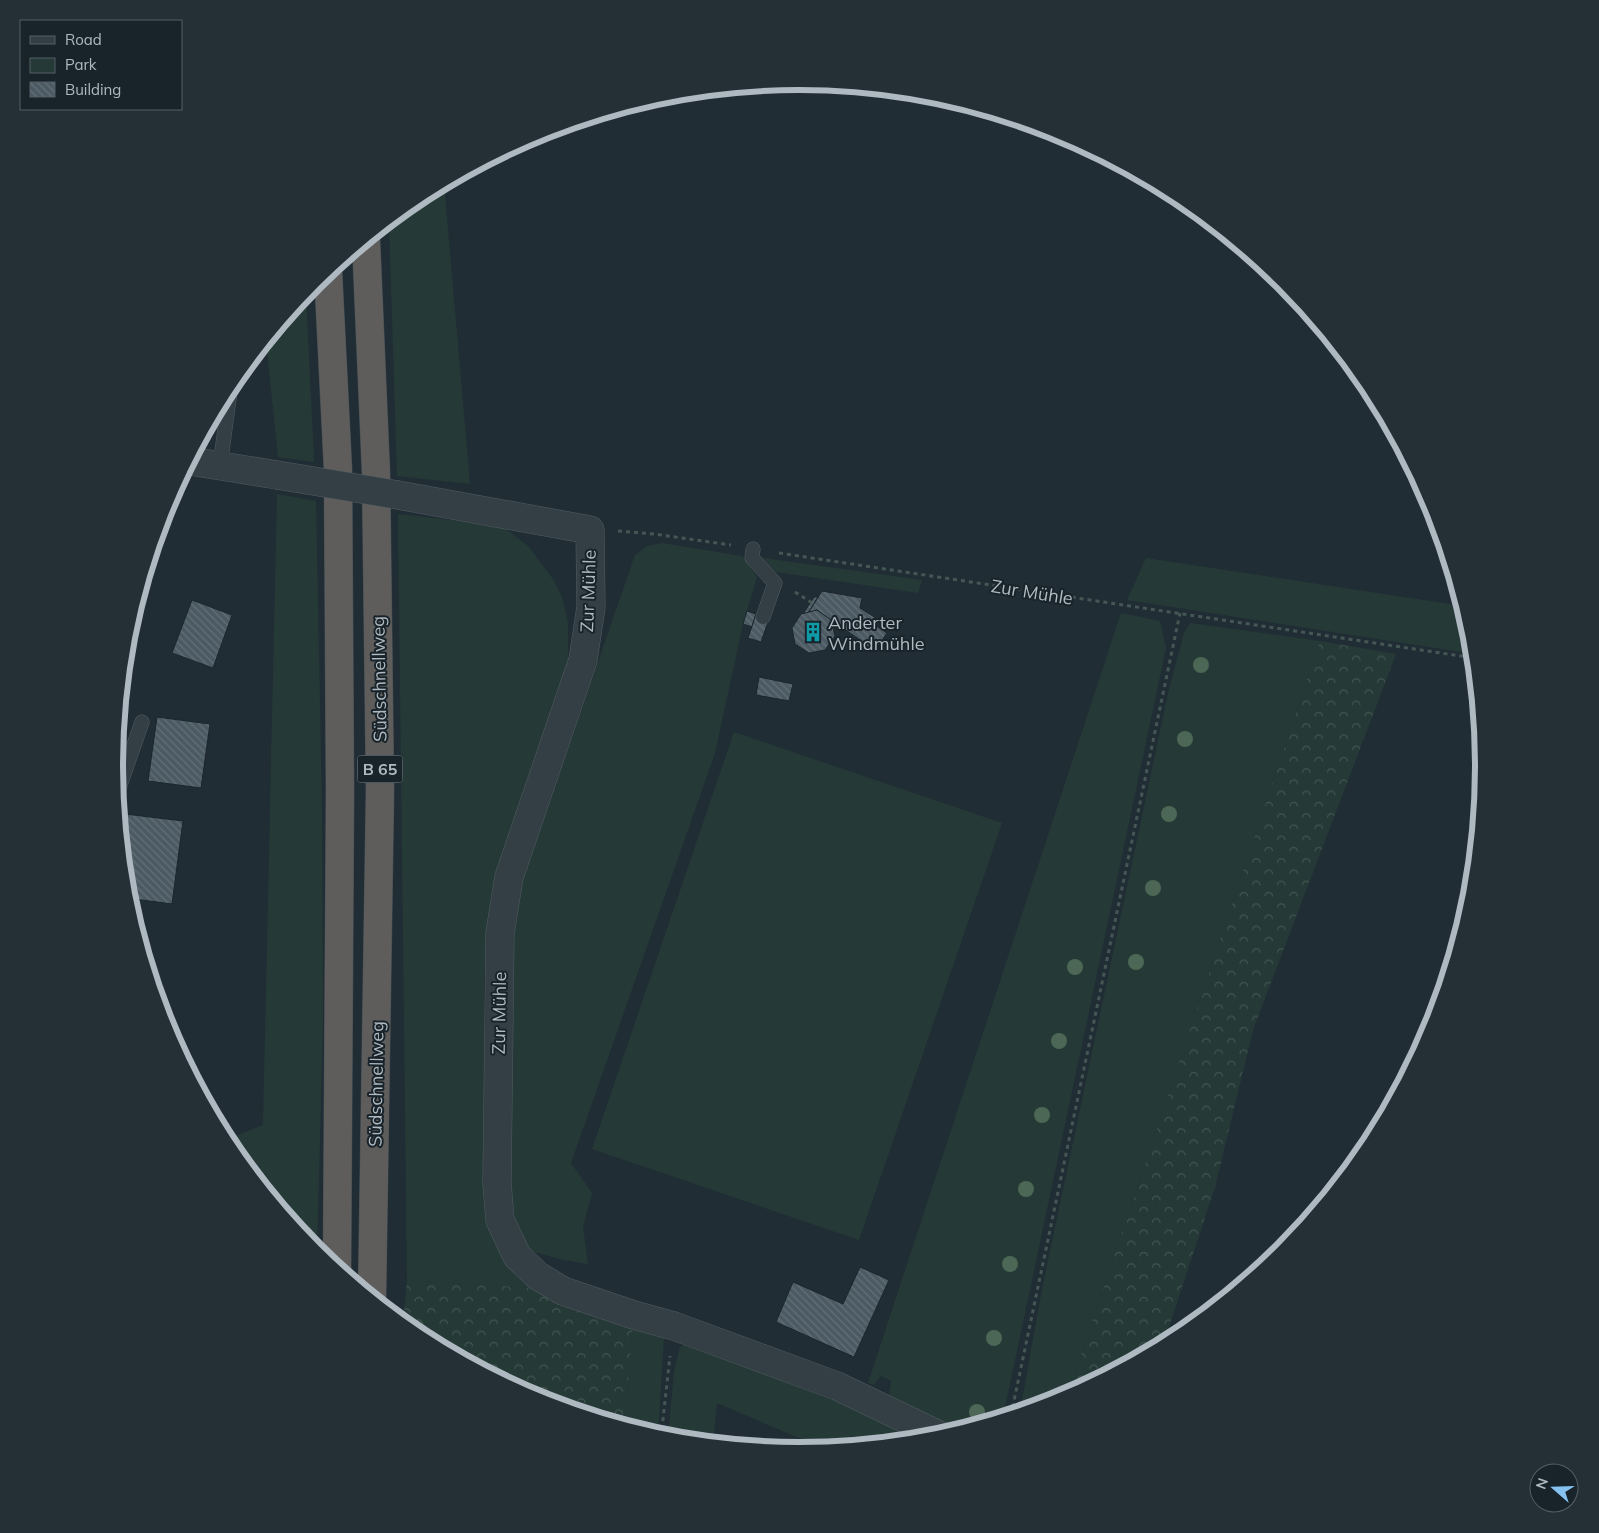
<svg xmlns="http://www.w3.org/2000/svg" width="1599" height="1533" font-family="Mulish,sans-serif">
  <defs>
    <pattern id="forest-crowns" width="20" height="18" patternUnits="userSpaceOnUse" patternTransform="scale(1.25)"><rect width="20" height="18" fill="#253a36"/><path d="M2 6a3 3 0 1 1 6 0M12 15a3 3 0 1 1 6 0" fill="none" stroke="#425451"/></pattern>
    <pattern id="building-back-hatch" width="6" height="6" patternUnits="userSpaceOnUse" patternTransform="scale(1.25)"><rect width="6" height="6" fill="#4c5a63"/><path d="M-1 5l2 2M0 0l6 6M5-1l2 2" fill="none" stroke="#637078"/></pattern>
  </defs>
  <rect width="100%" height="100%" fill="#212d35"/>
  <g fill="#253a36">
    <polygon points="444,183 470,484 397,476 389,221 419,197"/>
    <polygon points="306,293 314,462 278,457 266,341"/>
    <polygon points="277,494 316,501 322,808 323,1021 317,1253 230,1147 226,1140 263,1125"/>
    <polygon points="398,514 495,525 510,532 528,546 553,579 562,597 568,623 568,665 492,896 484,981 486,1218 500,1251 534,1288 407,1280"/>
    <polygon points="662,543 742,556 757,577 743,624 715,753 571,1163 592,1193 583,1227 588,1264 559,1259 525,1249 511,1205 511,1167 513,939 521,885 635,555 647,546"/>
    <polygon points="763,558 922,580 918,593 776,572"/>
    <polygon points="1146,558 1463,606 1472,633 1474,654 1127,600"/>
    <polygon points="1121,613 1160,621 1166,648 1003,1417 962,1430 902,1409 889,1395 891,1381 881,1376 874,1385 868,1383"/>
    <polygon points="1190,623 1320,641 1067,1397 1020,1412 1042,1289 1168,693 1184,633"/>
    <polygon points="734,732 1002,823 859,1240 592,1149"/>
    <polygon points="633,1325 664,1336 658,1436 624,1426"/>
    <polygon points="686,1344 746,1360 927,1439 825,1449 717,1403 713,1443 668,1439 674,1371 680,1347"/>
  </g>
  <g fill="url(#forest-crowns)">
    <polygon points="1320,641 1396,654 1253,1030 1215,1187 1163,1345 1067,1397"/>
    <polygon points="407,1280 534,1288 633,1325 624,1426 537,1399 419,1336 403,1323"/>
  </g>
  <g fill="url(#building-back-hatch)" stroke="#1b252c">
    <polygon points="822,591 862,598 860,608 879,620 875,625 887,633 875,651 860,642 860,640 836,623 832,624 831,620 817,610 808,613"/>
    <polygon points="814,597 818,597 808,613 803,614"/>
    <polygon points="192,600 232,615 213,668 172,653"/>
    <polygon points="817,610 831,620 835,636 825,650 809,653 795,644 792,628 801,614"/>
    <polygon points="747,611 756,614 752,627 743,624"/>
    <polygon points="756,614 769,619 761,642 748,638"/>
    <polygon points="759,677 793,684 789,701 756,695"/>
    <polygon points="157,717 210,724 201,788 148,781"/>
    <polygon points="125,814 183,821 172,904 127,898 122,840"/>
    <polygon points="860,1267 889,1280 854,1357 776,1322 793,1282 843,1304"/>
  </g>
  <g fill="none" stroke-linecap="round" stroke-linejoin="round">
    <defs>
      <g id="service">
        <polyline points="220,466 231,384"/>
        <polyline points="753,549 752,558 775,583 763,617"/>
        <polyline points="117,794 142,722"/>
      </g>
      <g id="minor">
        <polyline points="190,461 277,475"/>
        <polyline points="398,495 590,530 591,607 583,660 509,877 500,933 497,1183 500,1220 517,1256 538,1276 563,1291 634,1315 674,1326 837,1386 941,1436"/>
      </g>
      <g id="trunk">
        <polyline points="366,240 376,473 380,790 372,1298"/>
        <polyline points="328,271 338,470 340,792 337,1269"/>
      </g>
    </defs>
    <use href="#service" stroke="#515c63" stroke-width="15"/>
    <use href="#minor" stroke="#515c63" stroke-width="29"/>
    <use href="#trunk" stroke="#3e4950" stroke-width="29"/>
    <g stroke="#445755" stroke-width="3" stroke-dasharray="4 4" stroke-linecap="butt">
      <polyline points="618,531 654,534 731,545"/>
      <polyline points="779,553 1474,658"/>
      <polyline points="795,592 814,604"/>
      <polyline points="1011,1415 1180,613"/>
      <polyline points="661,1437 670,1356"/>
    </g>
    <use href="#service" stroke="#343e45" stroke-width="14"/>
    <use href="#minor" stroke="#343e45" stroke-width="28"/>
    <use href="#trunk" stroke="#5e5d5b" stroke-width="28"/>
    <defs>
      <polyline id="minor-bridge" points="277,475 398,495"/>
    </defs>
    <use href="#minor-bridge" stroke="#515c63" stroke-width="29" stroke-linecap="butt"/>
    <use href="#minor-bridge" stroke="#343e45" stroke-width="28"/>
  </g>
  <g fill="#4c6755">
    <circle cx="1201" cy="665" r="8"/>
    <circle cx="1185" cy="739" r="8"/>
    <circle cx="1169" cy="814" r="8"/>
    <circle cx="1153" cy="888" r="8"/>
    <circle cx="1136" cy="962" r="8"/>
    <circle cx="1075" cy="967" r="8"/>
    <circle cx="1059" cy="1041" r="8"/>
    <circle cx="1042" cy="1115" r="8"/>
    <circle cx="1026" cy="1189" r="8"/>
    <circle cx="1010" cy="1264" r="8"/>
    <circle cx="994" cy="1338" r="8"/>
    <circle cx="977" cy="1412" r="8"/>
  </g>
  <defs>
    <symbol id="building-bare" viewBox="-9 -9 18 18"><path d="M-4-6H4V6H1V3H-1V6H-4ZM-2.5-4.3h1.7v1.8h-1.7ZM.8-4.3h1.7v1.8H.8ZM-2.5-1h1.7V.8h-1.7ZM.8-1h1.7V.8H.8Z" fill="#0f9aa8" stroke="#19232a" stroke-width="2.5" paint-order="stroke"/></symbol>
  </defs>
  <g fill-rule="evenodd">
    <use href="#building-bare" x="799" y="618" width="28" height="28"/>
  </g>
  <g text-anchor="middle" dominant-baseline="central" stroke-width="4" stroke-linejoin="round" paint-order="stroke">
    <rect fill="#19232a" stroke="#818c94" stroke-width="1" x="357.5" y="755.5" width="45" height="27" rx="4"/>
    <g font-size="16" font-weight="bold" fill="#aeb9c2">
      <text x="380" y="769">B 65</text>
    </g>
    <g font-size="18" fill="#aeb9c2" stroke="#19232a">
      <text transform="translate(588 591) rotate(-88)">Zur Mühle</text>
      <text transform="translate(1032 592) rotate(9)">Zur Mühle</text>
      <text transform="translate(379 679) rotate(-91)">Südschnellweg</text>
      <text transform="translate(499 1013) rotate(-89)">Zur Mühle</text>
      <text transform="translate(376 1084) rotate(-89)">Südschnellweg</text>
    </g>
    <g font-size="18" fill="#aeb9c2" stroke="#19232a" text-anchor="start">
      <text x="828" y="622">Anderter<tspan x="828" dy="21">Windmühle</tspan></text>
    </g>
  </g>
  <path d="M0 0H1599V1533H0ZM123 766a676 676 0 1 1 1352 0a676 676 0 1 1-1352 0Z" fill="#252f36" fill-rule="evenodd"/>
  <path fill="none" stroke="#aeb9c2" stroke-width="6" d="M123 766a676 676 0 1 1 1352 0a676 676 0 1 1-1352 0Z"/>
  <rect x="20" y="20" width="162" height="90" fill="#19232a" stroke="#555f67"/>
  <rect x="30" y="36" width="25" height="8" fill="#343e45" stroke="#555f67"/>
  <text x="65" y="45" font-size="15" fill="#aeb9c2">Road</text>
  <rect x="30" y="58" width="25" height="15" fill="#253a36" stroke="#555f67"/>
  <text x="65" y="70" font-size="15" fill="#aeb9c2">Park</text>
  <rect x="30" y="82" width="25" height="15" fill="url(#building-back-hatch)" stroke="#555f67"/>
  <text x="65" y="95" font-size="15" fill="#aeb9c2">Building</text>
  <g transform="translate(1554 1488) rotate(290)"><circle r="24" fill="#19232a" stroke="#555f67"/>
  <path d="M0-4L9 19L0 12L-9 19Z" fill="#85c2f0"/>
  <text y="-8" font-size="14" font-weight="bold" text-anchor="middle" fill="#aeb9c2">N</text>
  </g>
</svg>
